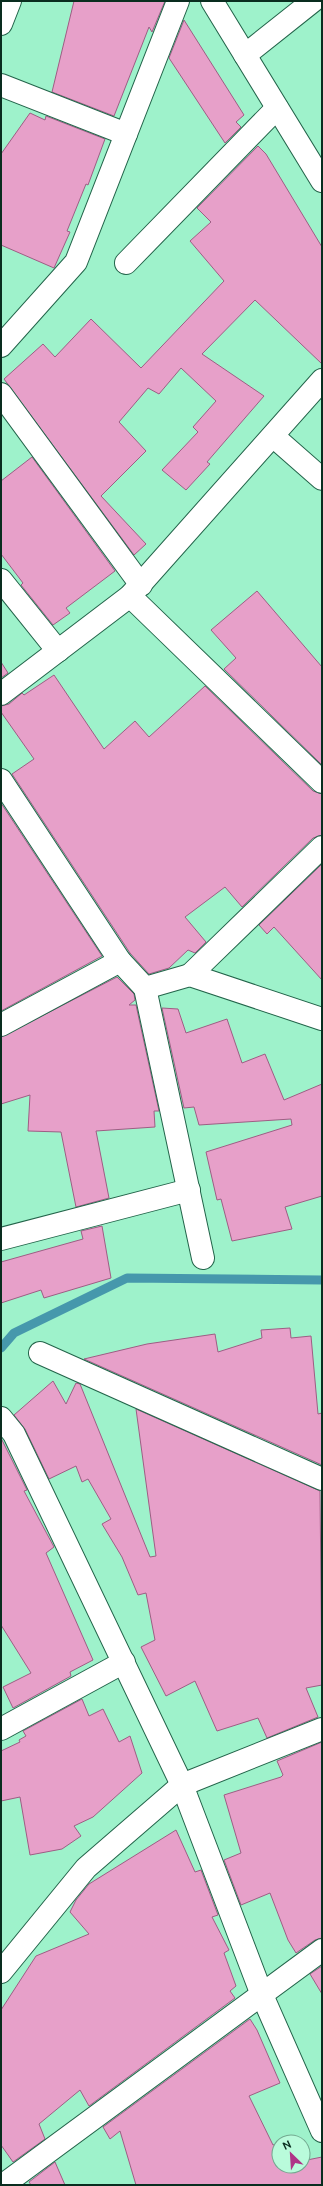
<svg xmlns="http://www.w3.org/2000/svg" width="323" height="2186" font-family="Ubuntu,sans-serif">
  <rect width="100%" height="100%" fill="#9ef2cb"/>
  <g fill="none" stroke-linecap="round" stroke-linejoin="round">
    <polyline stroke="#4698ac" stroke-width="9" points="1,1348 14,1333 127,1278 322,1280"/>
  </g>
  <g fill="#e7a0c9" stroke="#9e5d84">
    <polygon points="74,1 165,1 152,32 149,27 114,116 52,92"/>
    <polygon points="184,20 244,115 236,122 241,127 225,143 169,58"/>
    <polygon points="30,113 45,120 46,116 105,139 88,185 86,184 67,231 70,232 54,268 1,245 1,154"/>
    <polygon points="258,146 266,154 322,247 322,364 255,300 202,354 264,396 207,462 210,464 186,490 162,470 198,432 193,427 216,401 181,368 159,394 148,388 119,422 146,451 101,496 146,544 134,555 4,379 43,344 55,357 91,319 141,368 224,281 190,241 211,222 197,208"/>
    <polygon points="32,457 115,571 66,608 70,613 53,625 21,585 23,583 1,554 1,481"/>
    <polygon points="257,591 322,667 322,765 224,669 236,658 211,630"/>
    <polygon points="1,662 8,673 1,678"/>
    <polygon points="54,675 104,749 135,721 149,737 205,686 313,791 322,794 322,835 313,838 242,907 225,887 185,917 206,942 195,953 188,950 169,968 149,974 130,953 12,774 34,759 1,712 1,706 9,704 22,693 24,695"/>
    <polygon points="1,803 102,956 1,1011"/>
    <polygon points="322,864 322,980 274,927 267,934 259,925"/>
    <polygon points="117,977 134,994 135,1000 129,1005 136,1005 159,1111 154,1111 155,1127 96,1131 109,1198 76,1207 61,1132 28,1131 30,1095 1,1104 1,1037"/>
    <polygon points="162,1008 178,1009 186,1033 227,1019 242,1063 265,1054 284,1100 322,1084 322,1196 285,1207 292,1229 232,1241 221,1199 217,1200 206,1152 292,1125 291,1119 199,1125 194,1107 184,1108"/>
    <polygon points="102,1226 111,1278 44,1298 41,1290 1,1303 1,1262 83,1239 81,1231"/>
    <polygon points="290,1328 291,1338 311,1336 318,1414 322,1413 322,1465 84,1359 147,1344 215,1334 218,1352 262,1338 261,1330"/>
    <polygon points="53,1381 66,1404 76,1383 80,1384 150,1557 156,1556 136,1409 320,1491 322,1685 306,1688 318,1717 267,1738 258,1718 217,1731 195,1681 166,1696 141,1647 155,1640 146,1593 138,1595 122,1557 102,1524 111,1519 88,1479 82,1482 76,1466 49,1479 25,1429 14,1415"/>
    <polygon points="1,1438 27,1490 24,1491 54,1547 46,1553 93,1660 70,1672 71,1676 13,1708 3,1687 31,1673 1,1625"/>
    <polygon points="82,1699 89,1716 103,1709 119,1742 130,1736 142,1773 93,1817 74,1826 81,1836 62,1849 30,1855 20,1797 1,1801 1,1751 20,1742 19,1740 26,1736 23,1731"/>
    <polygon points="322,1742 322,1938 315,1940 296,1953 288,1940 270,1893 241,1905 224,1860 241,1853 224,1795 281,1777 283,1775 277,1761"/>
    <polygon points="176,1830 195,1872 201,1870 218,1915 212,1917 229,1950 224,1953 236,1986 230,1991 235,1998 89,2106 80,2090 39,2124 45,2139 13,2162 1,2145 1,2010 36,1956 89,1934 70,1912 76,1900 89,1884"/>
    <polygon points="322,1966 322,1994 310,1974"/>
    <polygon points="250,2019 257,2030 280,2083 249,2096 273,2145 279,2143 279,2166 303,2166 303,2156 307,2160 322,2157 322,2185 136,2185 120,2131 110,2139 103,2127"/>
    <polygon points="55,2162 65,2185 31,2185 29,2182"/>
  </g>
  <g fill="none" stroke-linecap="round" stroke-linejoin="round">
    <defs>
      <g id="street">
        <polyline points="212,1 322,181"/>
        <polyline points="1,24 10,1"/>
        <polyline points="245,55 313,1"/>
        <polyline points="1,85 126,134"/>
        <polyline points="126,263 277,108"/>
        <polyline points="1,346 76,262 178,1"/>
        <polyline points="1,394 141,585"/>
        <polyline points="273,436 322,479"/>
        <polyline points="1,580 58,651"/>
        <polyline points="130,596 322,782"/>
        <polyline points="1,694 130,596 322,380"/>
        <polyline points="1,780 120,961 145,988 190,975 322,1019"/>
        <polyline points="190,975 322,847"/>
        <polyline points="145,988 203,1258"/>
        <polyline points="1,1025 120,961"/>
        <polyline points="1,1239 189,1190"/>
        <polyline points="40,1353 322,1479"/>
        <polyline points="1,1418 14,1434 182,1785 262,1995 322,2131"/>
        <polyline points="1,1729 124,1662"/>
        <polyline points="1,1972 86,1868 182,1785 322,1729"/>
        <polyline points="3,2185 322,1950"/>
      </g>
    </defs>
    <use href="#street" stroke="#23644a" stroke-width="24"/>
    <use href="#street" stroke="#fff" stroke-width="22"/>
  </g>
  <rect width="323" height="2186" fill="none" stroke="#092d1f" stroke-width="4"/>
  <g transform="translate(291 2154) rotate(335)"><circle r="19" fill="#b9fbdb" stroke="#73a990"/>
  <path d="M0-3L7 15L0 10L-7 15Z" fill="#af3487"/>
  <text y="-6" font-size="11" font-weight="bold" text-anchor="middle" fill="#092d1f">N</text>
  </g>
</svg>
